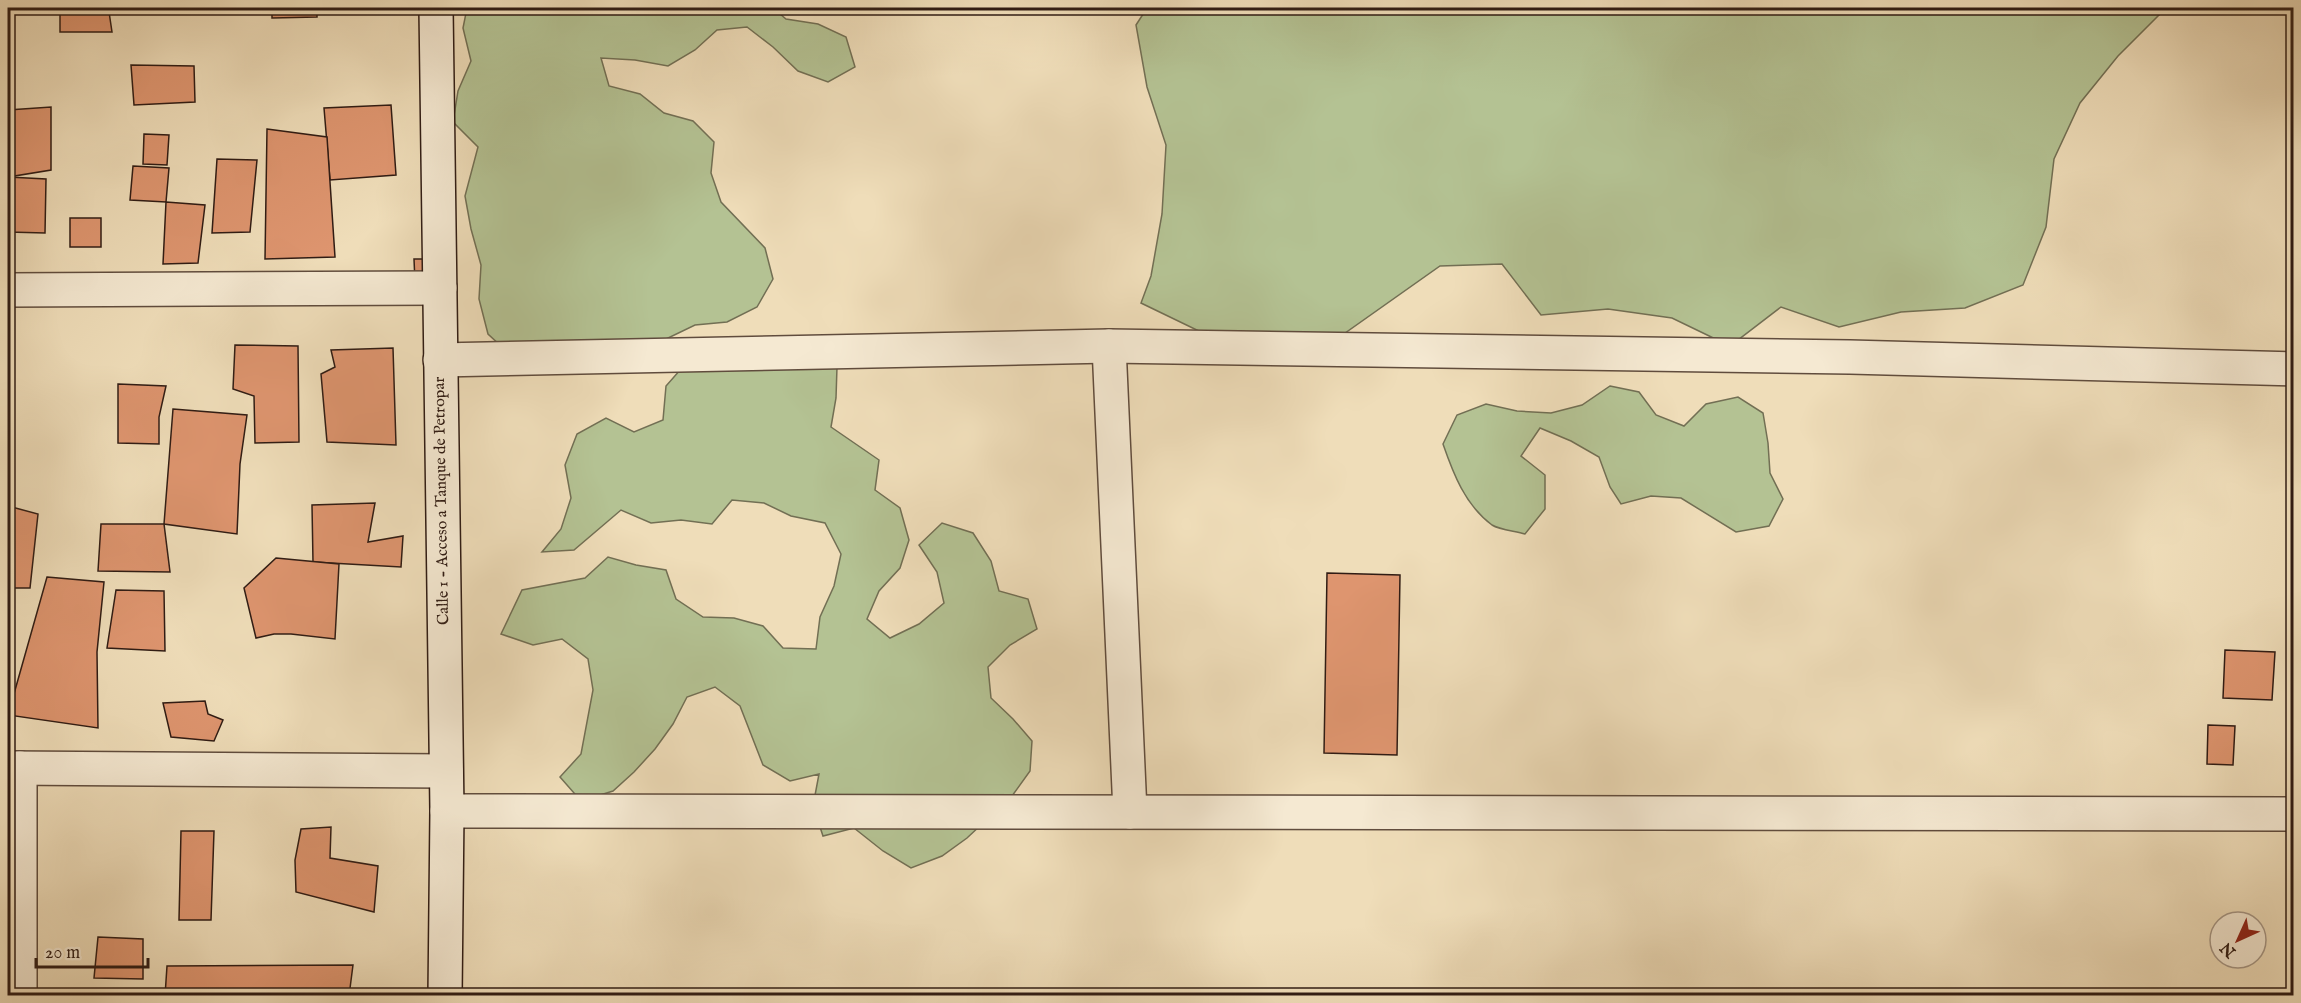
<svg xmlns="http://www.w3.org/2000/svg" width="2301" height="1003" font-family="'IM FELL English',serif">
  <rect width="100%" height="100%" fill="#efddb9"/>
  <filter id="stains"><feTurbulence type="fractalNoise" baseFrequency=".00333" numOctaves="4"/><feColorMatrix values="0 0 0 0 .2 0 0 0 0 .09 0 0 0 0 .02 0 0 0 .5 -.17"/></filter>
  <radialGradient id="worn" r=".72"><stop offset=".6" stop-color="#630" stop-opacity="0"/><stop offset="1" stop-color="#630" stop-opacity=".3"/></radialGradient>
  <g fill="#b4c293" stroke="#726f54" stroke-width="1.5">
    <polygon points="467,8 773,8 786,19 818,24 846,37 855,67 828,82 798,71 773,47 747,27 717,30 695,50 668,66 635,60 601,58 609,86 640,94 664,113 693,121 714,142 711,173 721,202 765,248 773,279 757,307 727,322 695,325 664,340 513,357 488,334 479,299 481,265 471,229 465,196 478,147 453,122 458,91 471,61 463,28"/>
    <polygon points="1147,8 2166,8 2118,56 2080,103 2054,159 2046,227 2023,285 1965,308 1901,312 1839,327 1781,307 1730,346 1672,318 1608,309 1541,315 1502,264 1440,266 1338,338 1205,334 1141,303 1151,276 1162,214 1166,145 1147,87 1136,25"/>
    <polygon points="688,361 837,367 836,398 831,427 879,460 875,490 900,508 909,540 900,568 879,591 867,619 890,638 919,624 944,603 937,572 919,545 942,523 973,533 991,561 999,591 1028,599 1037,629 1010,645 988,667 991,698 1013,719 1032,741 1030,771 1012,796 967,838 942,856 911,868 883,851 854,828 823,836 813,806 819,774 790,781 763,765 740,706 715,687 687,697 673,724 655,749 634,772 613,791 581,801 560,777 581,754 593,690 588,659 562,639 533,645 501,634 522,590 585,578 608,557 636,565 666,570 676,599 703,617 734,618 763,626 783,648 816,649 820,617 834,586 841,554 825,523 791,516 764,503 732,500 712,524 681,520 651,523 621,510 574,550 542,552 561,529 571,498 565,465 577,434 606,418 634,432 663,420 666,386"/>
    <path d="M1610,386L1639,392L1656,415L1684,426L1706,404L1738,397L1763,413L1768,443L1770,473L1783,499L1769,526L1736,532L1681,498L1651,496L1621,504L1610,487L1599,457L1571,441L1540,428L1521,456L1545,475V509L1525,534C1515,531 1500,530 1492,525C1465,505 1453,473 1443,444L1457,415L1486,404L1517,411L1551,413L1582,405Z"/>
  </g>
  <g fill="#de956f" stroke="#301c14" stroke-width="1.5">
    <polygon points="60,8 89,8 109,12 112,32 60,32"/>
    <polygon points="272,8 317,8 317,17 272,18"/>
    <polygon points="131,65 194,66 195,102 134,105"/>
    <polygon points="391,105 396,175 330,180 324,108"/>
    <polygon points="51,107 51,170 8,177 8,110"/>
    <polygon points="267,129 327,137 335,257 265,259"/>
    <polygon points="144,134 169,135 167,165 143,164"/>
    <polygon points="217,159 257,160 250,232 212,233"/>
    <polygon points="133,166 169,168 166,202 130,200"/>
    <polygon points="8,177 46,179 45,233 8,232"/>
    <polygon points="166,202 205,205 198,263 163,264"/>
    <rect x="70" y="218" width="31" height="29"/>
    <polygon points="414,259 427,259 428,281 415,282"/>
    <polygon points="235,345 298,346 299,442 255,443 254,396 233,389"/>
    <polygon points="393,348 396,445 327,442 321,374 335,367 331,350"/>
    <polygon points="118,384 166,386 159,417 159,444 118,443"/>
    <polygon points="173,409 247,415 240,464 237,534 164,524"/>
    <polygon points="375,503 368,542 403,536 401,567 313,562 312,505"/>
    <polygon points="8,506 38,514 30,588 8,588"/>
    <polygon points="101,524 164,524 170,572 98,571"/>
    <polygon points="276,558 339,564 335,639 291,634 274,634 256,638 244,588"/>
    <polygon points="1327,573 1400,575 1397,755 1324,753"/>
    <polygon points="47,577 104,582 97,652 98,728 8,715"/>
    <polygon points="116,590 164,591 165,651 107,648"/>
    <polygon points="2225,650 2275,652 2272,700 2223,698"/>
    <polygon points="205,701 208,714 223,720 214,741 171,737 163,703"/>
    <polygon points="2208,725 2235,726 2233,765 2207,764"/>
    <polygon points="331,827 330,858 378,866 374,912 296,892 295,860 301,829"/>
    <polygon points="181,831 214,831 211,920 179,920"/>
    <polygon points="98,937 143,939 143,979 94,978"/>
    <polygon points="353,965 349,996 165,996 167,966"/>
  </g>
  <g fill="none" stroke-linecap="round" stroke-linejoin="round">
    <defs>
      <g id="street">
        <polyline points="8,290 440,288"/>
        <polyline points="1109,346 1130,812"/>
        <polyline points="440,360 1109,346 1850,357 2294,369"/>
        <polyline points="8,768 446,771"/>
        <polyline points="447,811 2294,814"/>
        <polyline points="20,996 20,768"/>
      </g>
      <polyline id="secondary" points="436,8 447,811 445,996"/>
    </defs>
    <use href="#street" stroke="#604c3d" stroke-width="36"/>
    <use href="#secondary" stroke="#301c14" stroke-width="36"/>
    <use href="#street" stroke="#f5e9d2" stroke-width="33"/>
    <use href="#secondary" stroke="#f5e9d2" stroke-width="33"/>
  </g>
  <g text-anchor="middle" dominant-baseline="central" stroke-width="5" stroke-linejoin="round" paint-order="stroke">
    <g font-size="16" fill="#301c14" stroke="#f5e9d2">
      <text transform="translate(442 501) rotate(-91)">Calle 1 - Acceso a Tanque de Petropar</text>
    </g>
  </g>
  <rect width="2301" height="1003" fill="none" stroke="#efddb9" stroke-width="30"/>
  <rect x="9" y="9" width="2283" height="985" fill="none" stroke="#301c14" stroke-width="3"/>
  <rect x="15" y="15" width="2271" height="973" fill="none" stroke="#301c14" stroke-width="1.5"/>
  <g transform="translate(2238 940) rotate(225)"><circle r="28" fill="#f5e9d2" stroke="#a69786" stroke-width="1.5"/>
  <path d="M0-4.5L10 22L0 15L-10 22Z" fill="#8f2418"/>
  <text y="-9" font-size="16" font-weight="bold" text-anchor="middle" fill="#301c14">N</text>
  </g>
  <path d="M36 958v9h112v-9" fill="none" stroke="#301c14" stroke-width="3"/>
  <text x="45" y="958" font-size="18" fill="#301c14" stroke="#f5e9d2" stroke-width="4.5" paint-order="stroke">20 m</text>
  <rect width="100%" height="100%" filter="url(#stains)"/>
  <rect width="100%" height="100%" fill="url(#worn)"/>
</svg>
